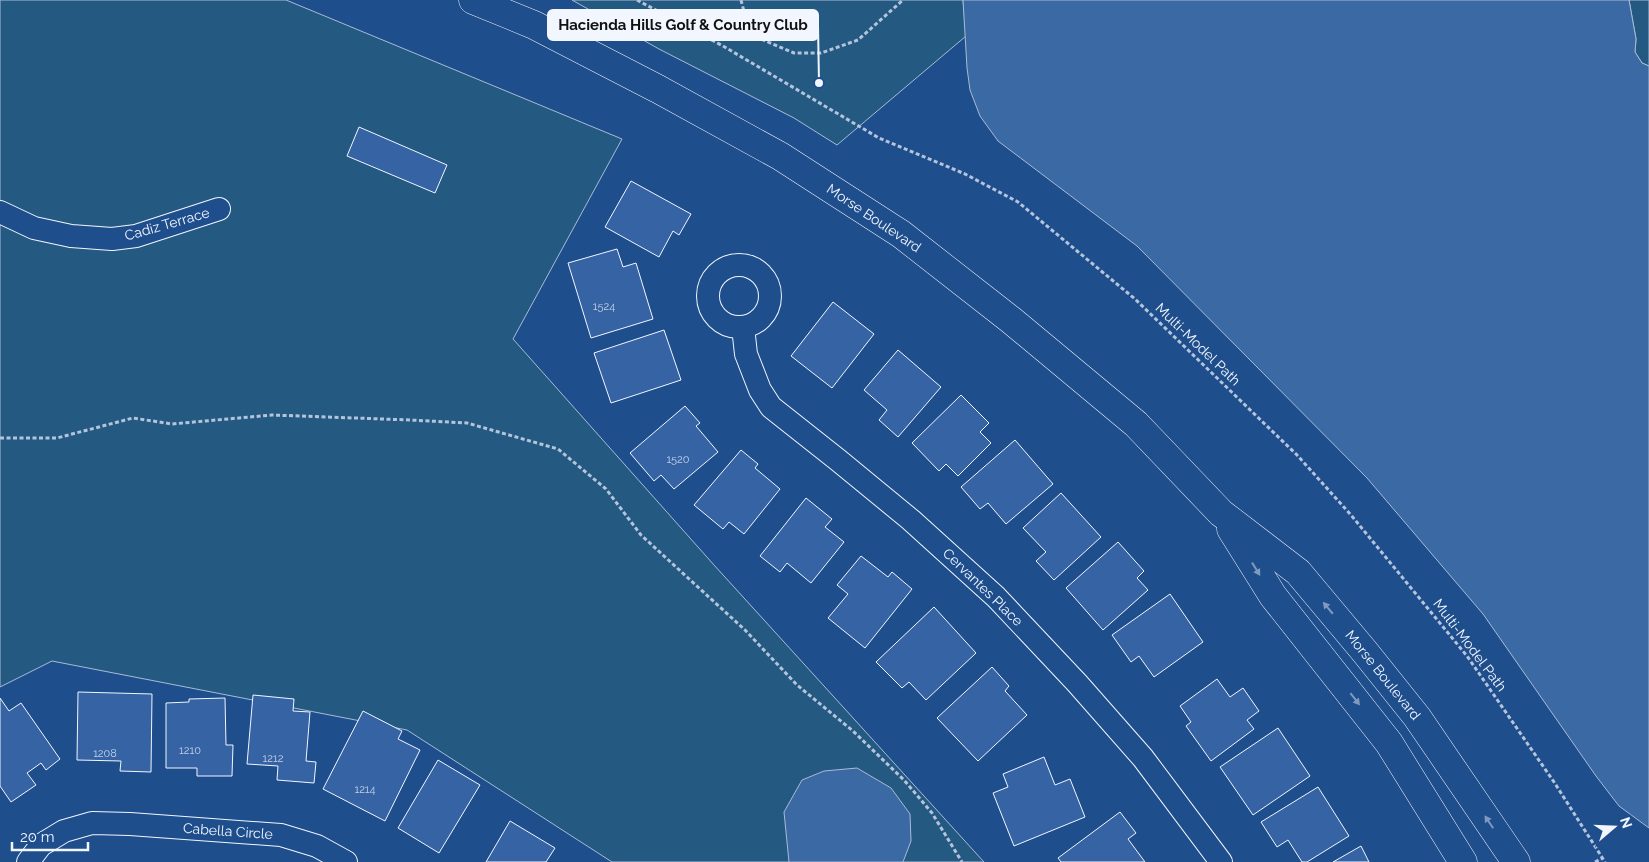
<svg xmlns="http://www.w3.org/2000/svg" width="1649" height="862" font-family="Raleway,sans-serif">
  <rect width="100%" height="100%" fill="#1f4e8c"/>
  <g fill="#245a82" stroke="#a8bbd7">
    <polygon points="0,0 286,0 622,139 513,339 714,565 984,862 612,862 407,730 52,661 0,687"/>
    <polygon points="572,0 963,0 966,36 837,145 794,118 659,49"/>
    <polygon points="1629,0 1649,0 1649,66 1642,63 1635,52 1636,39"/>
  </g>
  <g fill="#3b69a3" stroke="#a8bbd7">
    <polygon points="963,0 1629,0 1636,39 1635,52 1642,63 1649,66 1649,828 1619,806 1596,776 1483,614 1367,478 1137,246 998,141 980,116 970,90 967,68"/>
    <polygon points="857,768 891,788 910,814 911,841 903,862 789,862 784,812 802,780 824,771"/>
  </g>
  <g fill="#3563a3" stroke="#f2f6ff">
    <polygon points="359,127 447,165 435,193 347,156"/>
    <polygon points="631,181 691,214 679,235 673,231 659,257 605,227"/>
    <polygon points="617,249 623,267 636,263 653,319 591,338 568,263"/>
    <polygon points="833,302 874,334 832,388 791,356"/>
    <polygon points="664,330 681,380 611,403 594,353"/>
    <polygon points="898,350 941,387 898,437 879,420 887,410 864,390"/>
    <polygon points="961,395 989,423 980,432 991,443 958,476 946,464 939,471 912,443"/>
    <polygon points="685,406 700,423 696,426 718,452 674,489 661,475 654,481 630,453"/>
    <polygon points="1015,440 1053,484 1006,524 988,503 980,509 961,487"/>
    <polygon points="741,450 758,464 755,468 780,489 744,534 729,522 723,529 694,505"/>
    <polygon points="1061,493 1101,537 1054,580 1036,561 1046,552 1023,528"/>
    <polygon points="806,498 832,519 825,527 844,542 811,583 787,563 780,572 760,556"/>
    <polygon points="1118,542 1144,571 1137,578 1148,590 1103,630 1066,588"/>
    <polygon points="861,556 888,577 892,572 912,589 865,648 828,618 848,594 837,585"/>
    <polygon points="1170,594 1203,642 1154,677 1139,656 1131,662 1112,635"/>
    <polygon points="934,607 976,653 926,700 909,682 902,688 876,662"/>
    <polygon points="992,667 1009,686 1005,691 1027,715 978,761 937,718"/>
    <polygon points="1217,679 1230,697 1243,688 1259,711 1247,720 1254,729 1211,761 1186,726 1191,722 1180,706"/>
    <polygon points="78,692 152,694 151,772 120,771 121,761 77,760"/>
    <polygon points="253,695 294,699 293,711 310,712 306,761 316,762 314,783 277,780 278,766 247,764"/>
    <polygon points="0,698 9,711 21,703 60,759 46,770 41,763 27,773 36,785 11,802 0,786"/>
    <polygon points="225,698 226,745 233,745 232,776 197,776 197,768 166,768 166,703 189,702 189,699"/>
    <polygon points="363,711 402,731 398,739 420,750 385,821 323,789"/>
    <polygon points="1278,728 1310,776 1253,815 1220,767"/>
    <polygon points="1044,757 1055,785 1070,779 1085,817 1014,846 993,793 1008,787 1003,774"/>
    <polygon points="438,760 480,785 439,853 398,828"/>
    <polygon points="1318,787 1349,836 1307,862 1302,862 1288,840 1277,847 1261,822"/>
    <polygon points="1120,812 1136,833 1128,839 1145,862 1061,862 1058,858"/>
    <polygon points="510,821 555,848 546,862 486,862"/>
    <polygon points="1361,846 1369,862 1333,862"/>
  </g>
  <g fill="none" stroke-linecap="round" stroke-linejoin="round">
    <defs>
      <g id="street">
        <polyline points="0,212 34,228 71,236 112,239 136,236 219,209"/>
        <circle cx="739" cy="296" r="31"/>
        <polyline points="743,327 746,354 760,390 771,407 838,460 911,520 996,597 1077,683 1143,758 1221,862"/>
        <polyline points="28,862 41,845 64,831 92,823 130,824 281,835 317,846 346,862"/>
      </g>
      <g id="secondary">
        <polyline points="473,0 534,25 658,89 780,156 901,234 1011,320 1136,424 1221,513 1298,572 1365,652 1417,717 1516,862"/>
        <polyline points="1231,529 1273,596 1389,743 1463,862"/>
      </g>
    </defs>
    <use href="#street" stroke="#f2f6ff" stroke-width="24"/>
    <use href="#secondary" stroke="#f2f6ff" stroke-width="29"/>
    <g stroke="#b3c4dc" stroke-width="3" stroke-dasharray="4 2.5" stroke-linecap="butt">
      <polyline points="637,0 723,46 879,138 965,174 1018,202 1135,299 1297,455 1351,515 1467,656 1554,782 1605,862"/>
      <polyline points="741,0 747,23 761,39 794,53 821,53 858,40 903,0"/>
      <polyline points="0,438 57,438 133,418 172,424 272,415 410,420 467,423 558,449 606,489 641,535 745,630 797,685 853,731 904,780 932,813 962,862"/>
      <polyline points="1595,862 1603,858"/>
    </g>
    <use href="#street" stroke="#1f4e8c" stroke-width="22"/>
    <use href="#secondary" stroke="#1f4e8c" stroke-width="28"/>
  </g>
  <defs><path id="oneway-solid" d="M-6-.8H1V-3.2L6.5 0L1 3.2V.8H-6Z" transform="scale(1.25)"/></defs>
  <g fill="#7e9ac0">
    <use href="#oneway-solid" transform="translate(1256 569) rotate(58)"/>
    <use href="#oneway-solid" transform="translate(1328 608) rotate(-130)"/>
    <use href="#oneway-solid" transform="translate(1355 699) rotate(52)"/>
    <use href="#oneway-solid" transform="translate(1489 822) rotate(-124)"/>
  </g>
  <g text-anchor="middle" dominant-baseline="central" stroke-width="4" stroke-linejoin="round" paint-order="stroke">
    <g font-size="11" fill="#c3d1e8">
      <text x="604" y="306">1524</text>
      <text x="678" y="459">1520</text>
      <text x="190" y="750">1210</text>
      <text x="105" y="753">1208</text>
      <text x="273" y="758">1212</text>
      <text x="365" y="789">1214</text>
    </g>
    <g font-size="14" fill="#f2f6ff" stroke="#1f4e8c">
      <text transform="translate(874 218) rotate(34)">Morse Boulevard</text>
      <text transform="translate(167 224) rotate(-16)">Cadiz Terrace</text>
      <text transform="translate(1198 344) rotate(44)">Multi-Model Path</text>
      <text transform="translate(983 587) rotate(44)">Cervantes Place</text>
      <text transform="translate(1470 645) rotate(53)">Multi-Model Path</text>
      <text transform="translate(1383 675) rotate(51)">Morse Boulevard</text>
      <text transform="translate(228 831) rotate(4)">Cabella Circle</text>
    </g>
  </g>
  <path fill="none" stroke="#f2f6ff" stroke-width="2" d="M819 83L818 25"/>
  <circle fill="#f2f6ff" stroke="#1f4e8c" stroke-width="2" cx="819" cy="83" r="5"/>
  <rect fill="#f2f6ff" stroke="#f2f6ff" stroke-width="2" x="548" y="10" width="270" height="30" rx="5"/>
  <g font-size="15" text-anchor="middle" font-weight="bold" fill="#111">
    <text x="683" y="30">Hacienda Hills Golf &amp; Country Club</text>
  </g>
  <g transform="translate(1614 827) rotate(71)" stroke="#1f4e8c" stroke-width="4" paint-order="stroke">
  <path d="M0-4L9 19L0 12L-9 19Z" fill="#f2f6ff"/>
  <text y="-8" font-size="14" font-weight="bold" text-anchor="middle" fill="#f2f6ff">N</text>
  </g>
  <path d="M12 842v8h76v-8" fill="none" stroke="#f2f6ff" stroke-width="2.5"/>
  <text x="20" y="842" font-size="15" fill="#f2f6ff" stroke="#1f4e8c" stroke-width="4" paint-order="stroke">20 m</text>
</svg>
